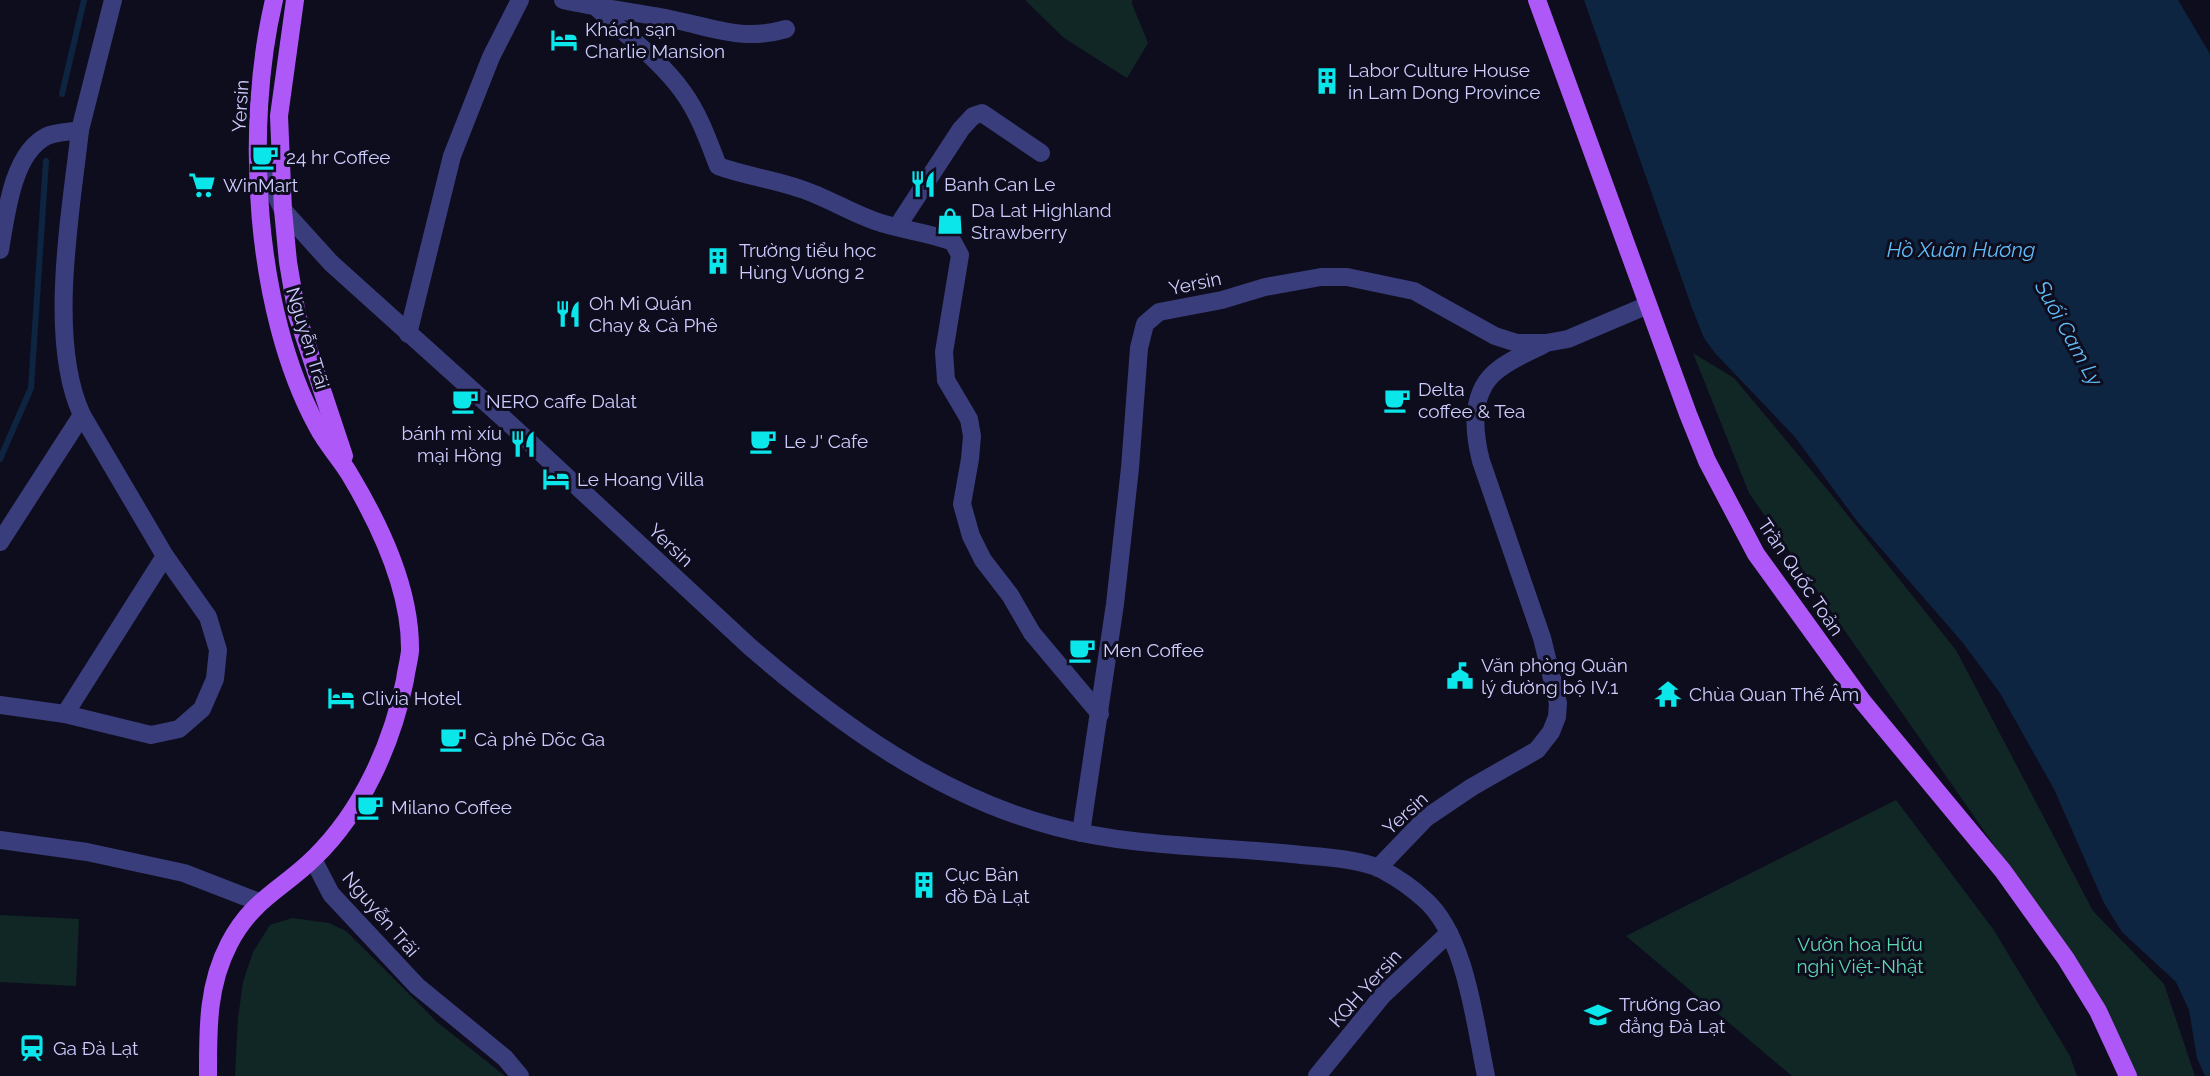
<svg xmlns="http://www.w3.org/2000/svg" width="2210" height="1076" font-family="Raleway,sans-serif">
  <rect width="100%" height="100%" fill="#0e0d1e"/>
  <g fill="#102725">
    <polygon points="1025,0 1132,0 1132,4 1148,43 1127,78 1064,38"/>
    <polygon points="1693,353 1734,378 1830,493 1956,650 2093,911 2164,984 2195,1076 2126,1076 2072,957 1749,493"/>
    <polygon points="1896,800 1993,929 2070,1056 2077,1076 1792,1076 1626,936"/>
    <polygon points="0,915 79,919 76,986 0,982"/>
    <polygon points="292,918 329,923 346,931 437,1022 505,1076 235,1076 238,1018 243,982 253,952 270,925"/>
  </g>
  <polygon fill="#0e2541" points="1584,0 2178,0 2210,54 2210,1076 2205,1076 2197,1058 2189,1010 2176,982 2122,932 2104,903 2054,789 2000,693 1963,643 1857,521 1795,437 1715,353 1704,338 1692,308"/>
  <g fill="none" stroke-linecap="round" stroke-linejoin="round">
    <g stroke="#0e2541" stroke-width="6">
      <polyline points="62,94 84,0"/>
      <polyline points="0,459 31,388 46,161"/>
    </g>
    <g stroke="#3a3d7b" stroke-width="18">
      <path d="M563,0C599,8 634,12 670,19C712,27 742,42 786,29"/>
      <path d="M597,8C624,33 663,63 683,92C699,114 708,140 718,166C745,176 773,179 801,189C826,197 849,212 875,221C900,230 928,232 953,242L960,255L944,352L946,380L969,419L972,436L970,459L962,504L971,536L983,560L1010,595L1032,633L1100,714"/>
      <path d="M259,160L283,210L331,263L512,426L749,646C839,724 940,797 1056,827C1132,847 1214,846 1292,854C1319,857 1357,858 1381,869C1396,877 1411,887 1424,899C1466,935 1475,1024 1486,1076"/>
      <polyline points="897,227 961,129 973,116 982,113 1041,153"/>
      <path d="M0,250C6,216 12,153 47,136C56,132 70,132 80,130L113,0"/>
      <polyline points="408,334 452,156 491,57 520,0"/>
      <path d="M0,542L82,415C47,340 71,212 80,130"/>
      <polyline points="0,705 65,714 165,556 82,415"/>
      <polyline points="65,714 151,735 179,729 202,709 215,679 218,650 208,617 165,556"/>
      <polyline points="1081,833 1115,604 1130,468 1139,348 1145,324 1159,312 1222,300 1265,287 1321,277 1347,277 1414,291 1495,336 1517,343 1546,343 1568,339 1648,305"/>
      <polyline points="0,840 87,852 184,873 259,902"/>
      <polyline points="313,859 331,894 417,986 505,1058 520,1076"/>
      <path d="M1378,868L1426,818L1472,787L1537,750L1551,732L1557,717L1558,703L1542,638L1481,461C1473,430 1470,390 1499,369C1512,359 1528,352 1543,345"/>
      <polyline points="1317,1076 1382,996 1449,933"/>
    </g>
    <g stroke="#af58f8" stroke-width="18">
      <polyline points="295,0 279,116 283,210 288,262 297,315 344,456"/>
      <polyline points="1537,0 1688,414 1707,461 1756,554 1863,702 2003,871 2066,959 2098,1011 2128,1076"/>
      <path d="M208,1076C208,1030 207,986 229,944C252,899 283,889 315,857C362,811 392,744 405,680C406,671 409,661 410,651C411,590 381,527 350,475C340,458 326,444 317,426C254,310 244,127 274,0"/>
    </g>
  </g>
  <defs>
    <symbol id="hotel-bare" viewBox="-9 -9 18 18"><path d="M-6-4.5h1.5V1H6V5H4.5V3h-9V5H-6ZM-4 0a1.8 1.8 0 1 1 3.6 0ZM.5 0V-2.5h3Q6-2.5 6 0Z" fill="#0ae6ea" stroke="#0e0d1e" stroke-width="2.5" paint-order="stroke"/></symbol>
    <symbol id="building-bare" viewBox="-9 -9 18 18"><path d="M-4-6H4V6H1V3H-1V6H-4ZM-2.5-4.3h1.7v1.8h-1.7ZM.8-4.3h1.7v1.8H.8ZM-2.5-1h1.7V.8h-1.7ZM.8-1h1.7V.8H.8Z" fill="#0ae6ea" stroke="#0e0d1e" stroke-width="2.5" paint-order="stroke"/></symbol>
    <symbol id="cafe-bare" viewBox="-9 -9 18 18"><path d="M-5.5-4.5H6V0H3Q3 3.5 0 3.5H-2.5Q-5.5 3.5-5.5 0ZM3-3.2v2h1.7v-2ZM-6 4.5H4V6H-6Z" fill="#0ae6ea" stroke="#0e0d1e" stroke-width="2.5" paint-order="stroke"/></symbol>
    <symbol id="restaurant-bare" viewBox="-9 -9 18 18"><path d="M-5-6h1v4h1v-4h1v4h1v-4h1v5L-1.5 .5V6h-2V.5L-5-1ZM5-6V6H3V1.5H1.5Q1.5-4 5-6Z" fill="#0ae6ea" stroke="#0e0d1e" stroke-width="2.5" paint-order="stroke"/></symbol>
    <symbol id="supermarket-bare" viewBox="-9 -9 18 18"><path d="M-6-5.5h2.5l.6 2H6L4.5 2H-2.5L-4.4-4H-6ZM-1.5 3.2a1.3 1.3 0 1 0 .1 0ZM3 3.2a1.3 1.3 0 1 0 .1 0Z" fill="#0ae6ea" stroke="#0e0d1e" stroke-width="2.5" paint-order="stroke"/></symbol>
    <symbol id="shop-bare" viewBox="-9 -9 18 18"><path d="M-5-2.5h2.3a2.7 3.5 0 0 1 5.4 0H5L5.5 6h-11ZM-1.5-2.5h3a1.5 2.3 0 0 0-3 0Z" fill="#0ae6ea" stroke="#0e0d1e" stroke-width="2.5" paint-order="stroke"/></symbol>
    <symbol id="civic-bare" viewBox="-9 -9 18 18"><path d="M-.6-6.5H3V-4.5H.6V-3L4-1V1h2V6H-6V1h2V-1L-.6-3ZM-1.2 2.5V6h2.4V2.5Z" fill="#0ae6ea" stroke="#0e0d1e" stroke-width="2.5" paint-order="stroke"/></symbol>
    <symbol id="temple-bare" viewBox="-9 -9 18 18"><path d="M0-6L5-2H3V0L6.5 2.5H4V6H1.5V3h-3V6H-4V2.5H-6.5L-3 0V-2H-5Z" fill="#0ae6ea" stroke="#0e0d1e" stroke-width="2.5" paint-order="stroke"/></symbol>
    <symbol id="university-bare" viewBox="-9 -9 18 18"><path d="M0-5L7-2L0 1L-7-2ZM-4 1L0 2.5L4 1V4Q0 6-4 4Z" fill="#0ae6ea" stroke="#0e0d1e" stroke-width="2.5" paint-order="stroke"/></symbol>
    <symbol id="station-bare" viewBox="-9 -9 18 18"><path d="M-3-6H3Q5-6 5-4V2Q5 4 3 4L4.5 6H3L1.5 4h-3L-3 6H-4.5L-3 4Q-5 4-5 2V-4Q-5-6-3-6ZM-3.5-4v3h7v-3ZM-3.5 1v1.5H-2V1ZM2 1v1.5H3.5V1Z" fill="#0ae6ea" stroke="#0e0d1e" stroke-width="2.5" paint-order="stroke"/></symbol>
  </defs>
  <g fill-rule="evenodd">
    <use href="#hotel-bare" x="545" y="21" width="38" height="38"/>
    <use href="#building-bare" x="1308" y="62" width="38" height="38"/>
    <use href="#cafe-bare" x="246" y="138" width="38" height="38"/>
    <use href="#restaurant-bare" x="904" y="165" width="38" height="38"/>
    <use href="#supermarket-bare" x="183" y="166" width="38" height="38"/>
    <use href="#shop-bare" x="931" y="202" width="38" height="38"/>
    <use href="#building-bare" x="699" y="242" width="38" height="38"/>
    <use href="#restaurant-bare" x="549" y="295" width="38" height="38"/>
    <use href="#cafe-bare" x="1378" y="381" width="38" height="38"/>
    <use href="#cafe-bare" x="446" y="382" width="38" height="38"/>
    <use href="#cafe-bare" x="744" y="422" width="38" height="38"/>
    <use href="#restaurant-bare" x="504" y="425" width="38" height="38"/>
    <use href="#hotel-bare" x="537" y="460" width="38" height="38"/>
    <use href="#cafe-bare" x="1063" y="631" width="38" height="38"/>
    <use href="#civic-bare" x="1441" y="657" width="38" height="38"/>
    <use href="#temple-bare" x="1649" y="675" width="38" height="38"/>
    <use href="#hotel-bare" x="322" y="679" width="38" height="38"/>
    <use href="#cafe-bare" x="434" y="720" width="38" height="38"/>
    <use href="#cafe-bare" x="351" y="788" width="38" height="38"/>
    <use href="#building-bare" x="905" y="866" width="38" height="38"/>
    <use href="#university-bare" x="1579" y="996" width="38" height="38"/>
    <use href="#station-bare" x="13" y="1029" width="38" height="38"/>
  </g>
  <g text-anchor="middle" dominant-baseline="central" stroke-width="6" stroke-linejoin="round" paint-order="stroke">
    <g font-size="19" fill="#ceccfd" stroke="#0e0d1e" text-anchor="start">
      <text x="585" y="29">Khách sạn<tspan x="585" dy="22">Charlie Mansion</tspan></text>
      <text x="1348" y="70">Labor Culture House<tspan x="1348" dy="22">in Lam Dong Province</tspan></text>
      <text x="286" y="157">24 hr Coffee</text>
      <text x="944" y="184">Banh Can Le</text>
      <text x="223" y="185">WinMart</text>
      <text x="971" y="210">Da Lat Highland<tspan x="971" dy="22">Strawberry</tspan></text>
      <text x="739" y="250">Trường tiểu học<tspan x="739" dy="22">Hùng Vương 2</tspan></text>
      <text x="589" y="303">Oh Mi Quán<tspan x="589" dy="22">Chay &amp; Cà Phê</tspan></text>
      <text x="1418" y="389">Delta<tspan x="1418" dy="22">coffee &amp; Tea</tspan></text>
      <text x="486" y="401">NERO caffe Dalat</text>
      <text x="502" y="433" text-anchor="end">bánh mì xíu<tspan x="502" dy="22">mại Hồng</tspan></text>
      <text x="784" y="441">Le J' Cafe</text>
      <text x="577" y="479">Le Hoang Villa</text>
      <text x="1103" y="650">Men Coffee</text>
      <text x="1481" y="665">Văn phòng Quản<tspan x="1481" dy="22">lý đường bộ IV.1</tspan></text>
      <text x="1689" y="694">Chùa Quan Thế Âm</text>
      <text x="362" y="698">Clivia Hotel</text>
      <text x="474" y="739">Cà phê Dõc Ga</text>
      <text x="391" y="807">Milano Coffee</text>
      <text x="945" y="874">Cục Bản<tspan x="945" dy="22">đồ Đà Lạt</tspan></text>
      <text x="1619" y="1004">Trường Cao<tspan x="1619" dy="22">đẳng Đà Lạt</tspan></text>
      <text x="53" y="1048">Ga Đà Lạt</text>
    </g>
    <g font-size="19" fill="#ceccfd" stroke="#0e0d1e">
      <text transform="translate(240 106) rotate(-86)">Yersin</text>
      <text transform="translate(1195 283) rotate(-12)">Yersin</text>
      <text transform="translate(308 338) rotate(73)">Nguyễn Trãi</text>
      <text transform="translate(671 545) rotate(43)">Yersin</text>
      <text transform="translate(1801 577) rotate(56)">Trần Quốc Toản</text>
      <text transform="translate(1405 813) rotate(-42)">Yersin</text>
      <text transform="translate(381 914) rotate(49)">Nguyễn Trãi</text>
      <text transform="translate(1365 988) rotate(-48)">KQH Yersin</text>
    </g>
    <g font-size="19" fill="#5cd9b0" stroke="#0e0d1e">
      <text x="1860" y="944">Vườn hoa Hữu<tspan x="1860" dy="22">nghị Việt-Nhật</tspan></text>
    </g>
    <g font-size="21" font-style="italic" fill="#5fbdf8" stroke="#0e0d1e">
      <text x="1961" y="249">Hồ Xuân Hương</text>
      <text transform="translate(2069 333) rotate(61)">Suối Cam Ly</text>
    </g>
  </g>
</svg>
